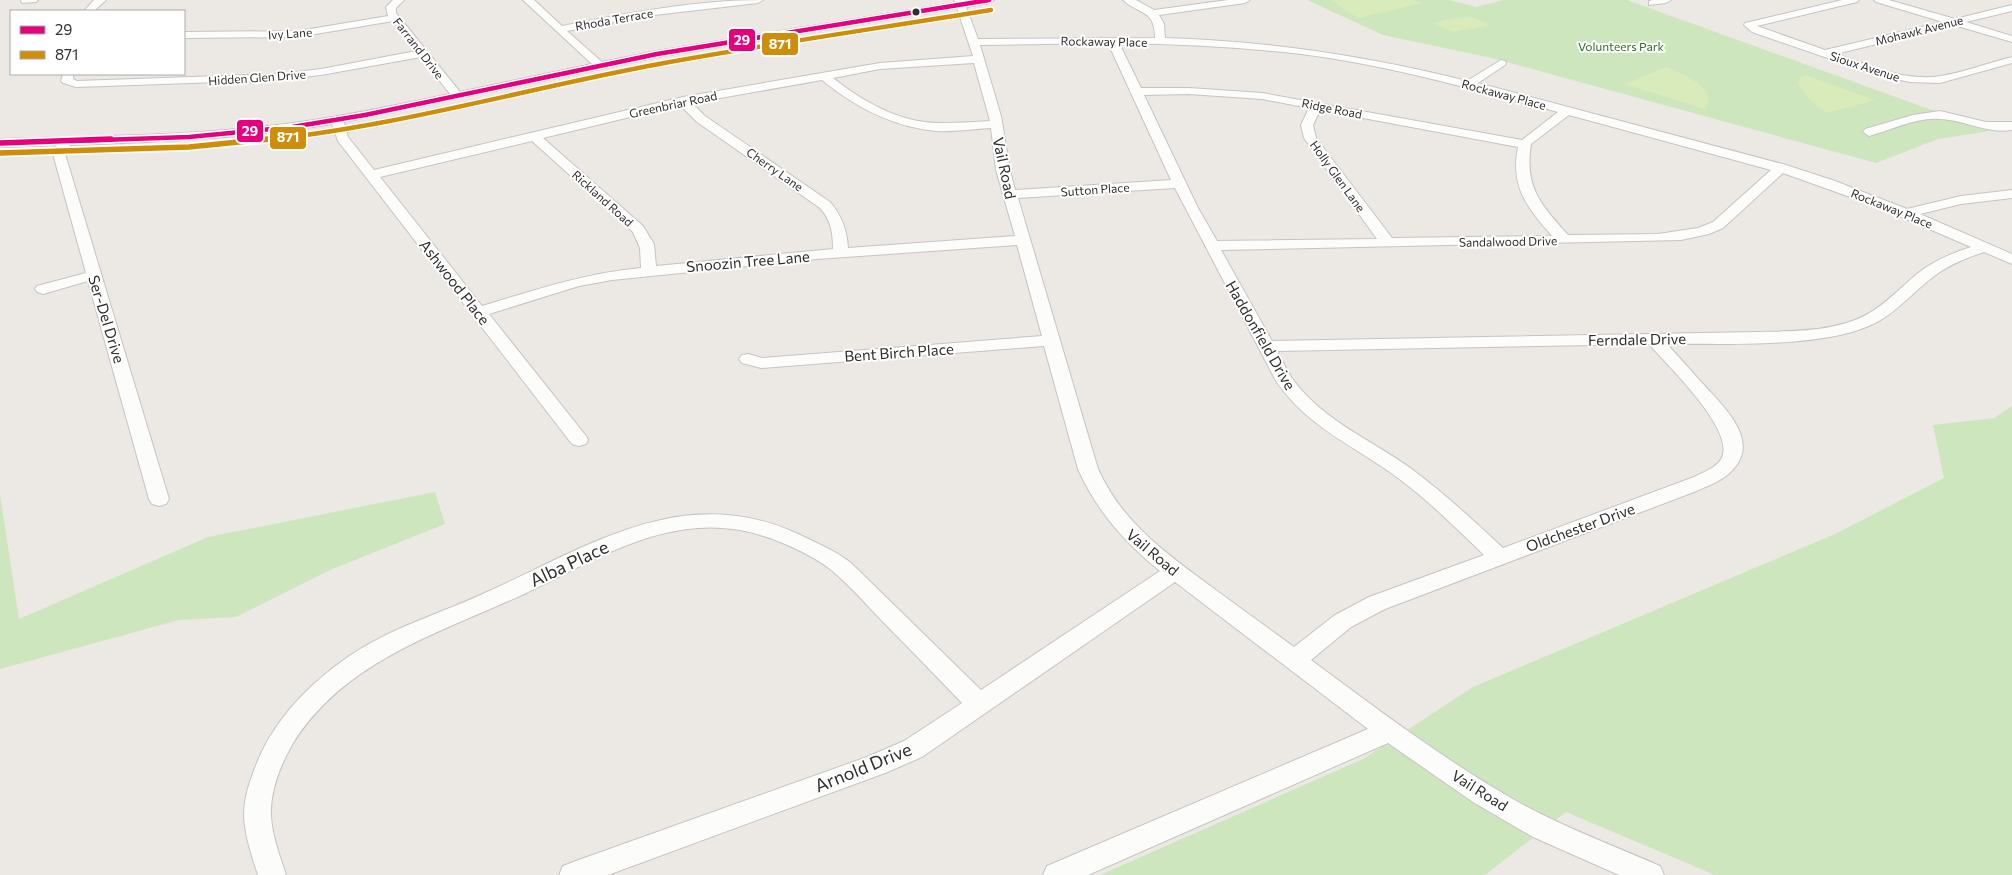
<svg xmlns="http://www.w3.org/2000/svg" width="2012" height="875" font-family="Commissioner,sans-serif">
  <rect width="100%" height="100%" fill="#ece8e4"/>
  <g fill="#cee6be">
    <polygon points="1307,0 1449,0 1476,7 1504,0 1627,0 1990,131 1938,139 1876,163 1496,59 1383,35"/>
    <polygon points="2012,406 2012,875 1715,875 1566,812 1485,875 1100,875 1363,759 1473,687 1835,534 1944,478 1933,425 1994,418"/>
    <polygon points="435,492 445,524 330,570 236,617 179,620 0,669 0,494 19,619 208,537"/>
  </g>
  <g fill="#d9eabb">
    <polygon points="1332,0 1414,0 1423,3 1359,18 1346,11"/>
    <polygon points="1469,16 1491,25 1453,32 1431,23"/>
    <path d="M1667,67C1681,73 1721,89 1705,109L1624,84Z"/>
    <path d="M1805,75L1875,100L1828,113C1815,105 1805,98 1798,83L1800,78Z"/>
  </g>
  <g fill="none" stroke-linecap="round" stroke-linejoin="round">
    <defs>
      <g id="minor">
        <polygon points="21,0 38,0 36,2 22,3"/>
        <polygon points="94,0 106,0 94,11 84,11"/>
        <path d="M393,0H404L396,8V13L460,92L592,64L523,0H534L562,26C628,13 695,0 763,0L758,3L646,16L567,31L602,62L657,51L955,3L954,0H994L989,3L966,7L978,39L1155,38C1155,9 1139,15 1123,0H1136L1154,10L1228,0H1250L1245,3L1159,15L1164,24L1165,38C1268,41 1367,56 1467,81L1501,60L1505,61L1506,63L1505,65L1478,83L1786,165L1835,181L1907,209L1961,196L2012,190V198L1961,204L1920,214L2012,254V264L1984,252C1966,258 1948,265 1933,277C1914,291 1898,311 1877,322C1827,349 1725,343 1667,344C1679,357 1691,371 1703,384C1721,404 1758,437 1736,466C1726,480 1709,485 1694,492L1385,609L1351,627L1311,660C1376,708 1440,757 1511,798C1558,825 1610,844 1660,866L1664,875H1619L1533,837L1473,802L1388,743L1088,875H1043L1047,866L1368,729L1175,582L922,757L885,773L608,875H559L563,866L573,862L867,757L904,741L962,703C938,678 914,653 890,629C870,609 852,587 830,569C808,552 768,535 740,530C661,516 592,562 524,594C440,633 343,661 292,745C280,766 270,791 271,816C272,836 280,856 286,875H258C252,856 245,837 244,816C244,796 251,777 259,758C283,703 337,658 390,633C422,618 455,607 487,592C589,546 684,481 798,534C816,543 835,550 851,563L981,690L1160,571C1124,542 1097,511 1078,469L1044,346L761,368L742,363L739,359L742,355L748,354L762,358L1042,336L1017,245L817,259L612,280L579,286L489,314L586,436L588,440L586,444L579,446L572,444L338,141L332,124C245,138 158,142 70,145L65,154L169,499L166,504L159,506L152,504L149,499L88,281L43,294L37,292L35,289L37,286L86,273L53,154L57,145L0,147V139C97,136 196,136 293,123C346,116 398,105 450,94L421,57L321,75L279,80L76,87L63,83L61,81L63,74H73V79L77,81L279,74L321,69L416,51L393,21L298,37L184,38V32L298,31L388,16L386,7ZM957,8L973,56L880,63L683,97L374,170L348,137L344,122L657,57ZM1108,43L1171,180L1015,190L1010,170L1001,116L980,45ZM1119,43C1180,44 1241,47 1301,54C1388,65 1473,89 1558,112L1522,140L1262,93L1189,88H1141ZM974,63L990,121C973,122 956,123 939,123C900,123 862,101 833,78L880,69ZM822,80C855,107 893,127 936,131C954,132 973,129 991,128L996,170L1015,236L848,248C847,230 842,216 830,202L705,116L692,103ZM1189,94L1262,99L1309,108L1301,125L1304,138L1377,239L1217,241L1198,208L1144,95ZM680,105L697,122L820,208C831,220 833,233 833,249L656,266L654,244L643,226L543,138ZM1320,110L1518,147C1510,187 1527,207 1552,236L1392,238L1316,138L1313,125ZM1569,115L1771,170L1713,222L1698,228L1658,234L1568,235C1541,205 1524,187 1531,144ZM532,141L633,232L640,248L641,268C586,273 535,290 482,306L380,177ZM1783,173L1878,207L1971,247C1952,253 1933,261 1917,274C1900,288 1886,304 1866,315C1834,332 1793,331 1758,332L1272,341L1221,250L1681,240L1709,234L1723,228ZM1175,188L1276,381C1309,429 1354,445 1398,478C1429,501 1456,528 1484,555L1369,597L1335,615L1294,647C1267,627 1240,608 1213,588C1166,553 1123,524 1098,469L1018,198ZM1649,344C1668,366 1730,425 1723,454C1721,466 1704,472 1694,477L1503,548C1474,521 1445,494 1413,470C1372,440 1325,422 1294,381C1287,372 1283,361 1277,351Z"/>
        <polygon points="1653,0 1671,0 1666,3 1649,5 1649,1"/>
        <path d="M1842,0H1859L1857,2L1757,26L1825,50L1943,22L1876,2L1874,0H1889L1955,19L2012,5V11L1966,22L2012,36V42L1954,25L1836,54C1868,65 1906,82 1941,76C1965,72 1988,63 2012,57V63L1940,83L1910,82L1880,76L1752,32L1744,25L1745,23Z"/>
        <path d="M1940,111L1986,122H2012V130C1987,134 1965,120 1940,119C1916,117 1892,130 1869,136L1863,132L1865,129L1913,115Z"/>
      </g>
    </defs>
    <use href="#minor" stroke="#c5c4c5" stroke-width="2"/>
    <use href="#minor" fill="#fcfcfb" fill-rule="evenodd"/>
    <defs>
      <polyline id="bus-1-far1" points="72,141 189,137 292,127 365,115 657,54 989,0"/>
      <polyline id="bus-1" points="0,143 111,139"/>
      <path id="bus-2-far1" d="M255,141C392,128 524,89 659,64C769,44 880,28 991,10"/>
      <polyline id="bus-2" points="0,153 189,147 268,139"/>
    </defs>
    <use href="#bus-1-far1" stroke="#fff" stroke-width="7"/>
    <use href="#bus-1" stroke="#fff" stroke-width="9"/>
    <use href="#bus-2-far1" stroke="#fff" stroke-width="7"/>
    <use href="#bus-2" stroke="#fff" stroke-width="9"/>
    <use href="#bus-1-far1" stroke="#e5007d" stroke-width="4.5"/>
    <use href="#bus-1" stroke="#e5007d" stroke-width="5.5"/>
    <use href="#bus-2-far1" stroke="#cf8e09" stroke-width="4.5"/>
    <use href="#bus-2" stroke="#cf8e09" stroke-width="5.5"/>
  </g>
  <circle fill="#2e2e2e" stroke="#fff" stroke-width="2" cx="916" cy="12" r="4.5"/>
  <g text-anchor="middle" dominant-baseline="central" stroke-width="4" stroke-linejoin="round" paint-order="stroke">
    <g font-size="12" fill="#2e2e2e" stroke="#fff">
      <text transform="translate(614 19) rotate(-10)">Rhoda Terrace</text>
      <text transform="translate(1919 30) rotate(-14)">Mohawk Avenue</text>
      <text transform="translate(290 33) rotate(-4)">Ivy Lane</text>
      <text transform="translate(1104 41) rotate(1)">Rockaway Place</text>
      <text transform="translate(419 48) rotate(52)">Farrand Drive</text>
      <text transform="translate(1865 66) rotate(18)">Sioux Avenue</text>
      <text transform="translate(257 77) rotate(-4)">Hidden Glen Drive</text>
      <text transform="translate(1504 94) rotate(15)">Rockaway Place</text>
      <text transform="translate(673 104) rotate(-12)">Greenbriar Road</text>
      <text transform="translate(1332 108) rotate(11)">Ridge Road</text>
      <text transform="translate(775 169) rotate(35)">Cherry Lane</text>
      <text transform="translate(1338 176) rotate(54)">Holly Glen Lane</text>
      <text transform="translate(1095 189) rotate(-4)">Sutton Place</text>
      <text transform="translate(603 198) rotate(42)">Rickland Road</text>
      <text transform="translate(1892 208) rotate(22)">Rockaway Place</text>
      <text transform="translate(1508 241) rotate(-1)">Sandalwood Drive</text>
    </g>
    <g font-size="12" fill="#2c6e1b" stroke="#fff">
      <text x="1621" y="46">Volunteers Park</text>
    </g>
    <g font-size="15" fill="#2e2e2e" stroke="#fff">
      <text transform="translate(1005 168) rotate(78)">Vail Road</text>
      <text transform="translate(748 261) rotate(-5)">Snoozin Tree Lane</text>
      <text transform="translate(455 282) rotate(52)">Ashwood Place</text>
      <text transform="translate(107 319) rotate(73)">Ser-Del Drive</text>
      <text transform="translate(1261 335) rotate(60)">Haddonfield Drive</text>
      <text transform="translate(1637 339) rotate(-1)">Ferndale Drive</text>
      <text transform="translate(899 352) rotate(-4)">Bent Birch Place</text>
      <text transform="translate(1580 527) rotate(-20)">Oldchester Drive</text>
      <text transform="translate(1153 552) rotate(40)">Vail Road</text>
      <text transform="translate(1480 790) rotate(32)">Vail Road</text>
    </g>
    <g font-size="18" fill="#2e2e2e" stroke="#fff">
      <text transform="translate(569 563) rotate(-25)">Alba Place</text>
      <text transform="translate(863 767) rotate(-22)">Arnold Drive</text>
    </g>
  </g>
  <g stroke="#fff" stroke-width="2">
    <rect x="728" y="28" width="28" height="24" rx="5" fill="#e5007d"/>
    <rect x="761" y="32" width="38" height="24" rx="5" fill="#cf8e09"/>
    <rect x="236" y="119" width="28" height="24" rx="5" fill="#e5007d"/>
    <rect x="269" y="126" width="38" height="24" rx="5" fill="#cf8e09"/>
  </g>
  <g font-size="14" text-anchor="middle" font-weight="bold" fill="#fff">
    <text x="742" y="45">29</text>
    <text x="780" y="49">871</text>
    <text x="250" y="136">29</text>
    <text x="288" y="142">871</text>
  </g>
  <rect x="10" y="10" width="175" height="65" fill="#ffffff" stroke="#ababab"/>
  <rect x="20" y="26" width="25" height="8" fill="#e5007d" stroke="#ababab"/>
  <text x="55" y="35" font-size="15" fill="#2e2e2e">29</text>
  <rect x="20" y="51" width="25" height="8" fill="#cf8e09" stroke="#ababab"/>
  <text x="55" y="60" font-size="15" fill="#2e2e2e">871</text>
</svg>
